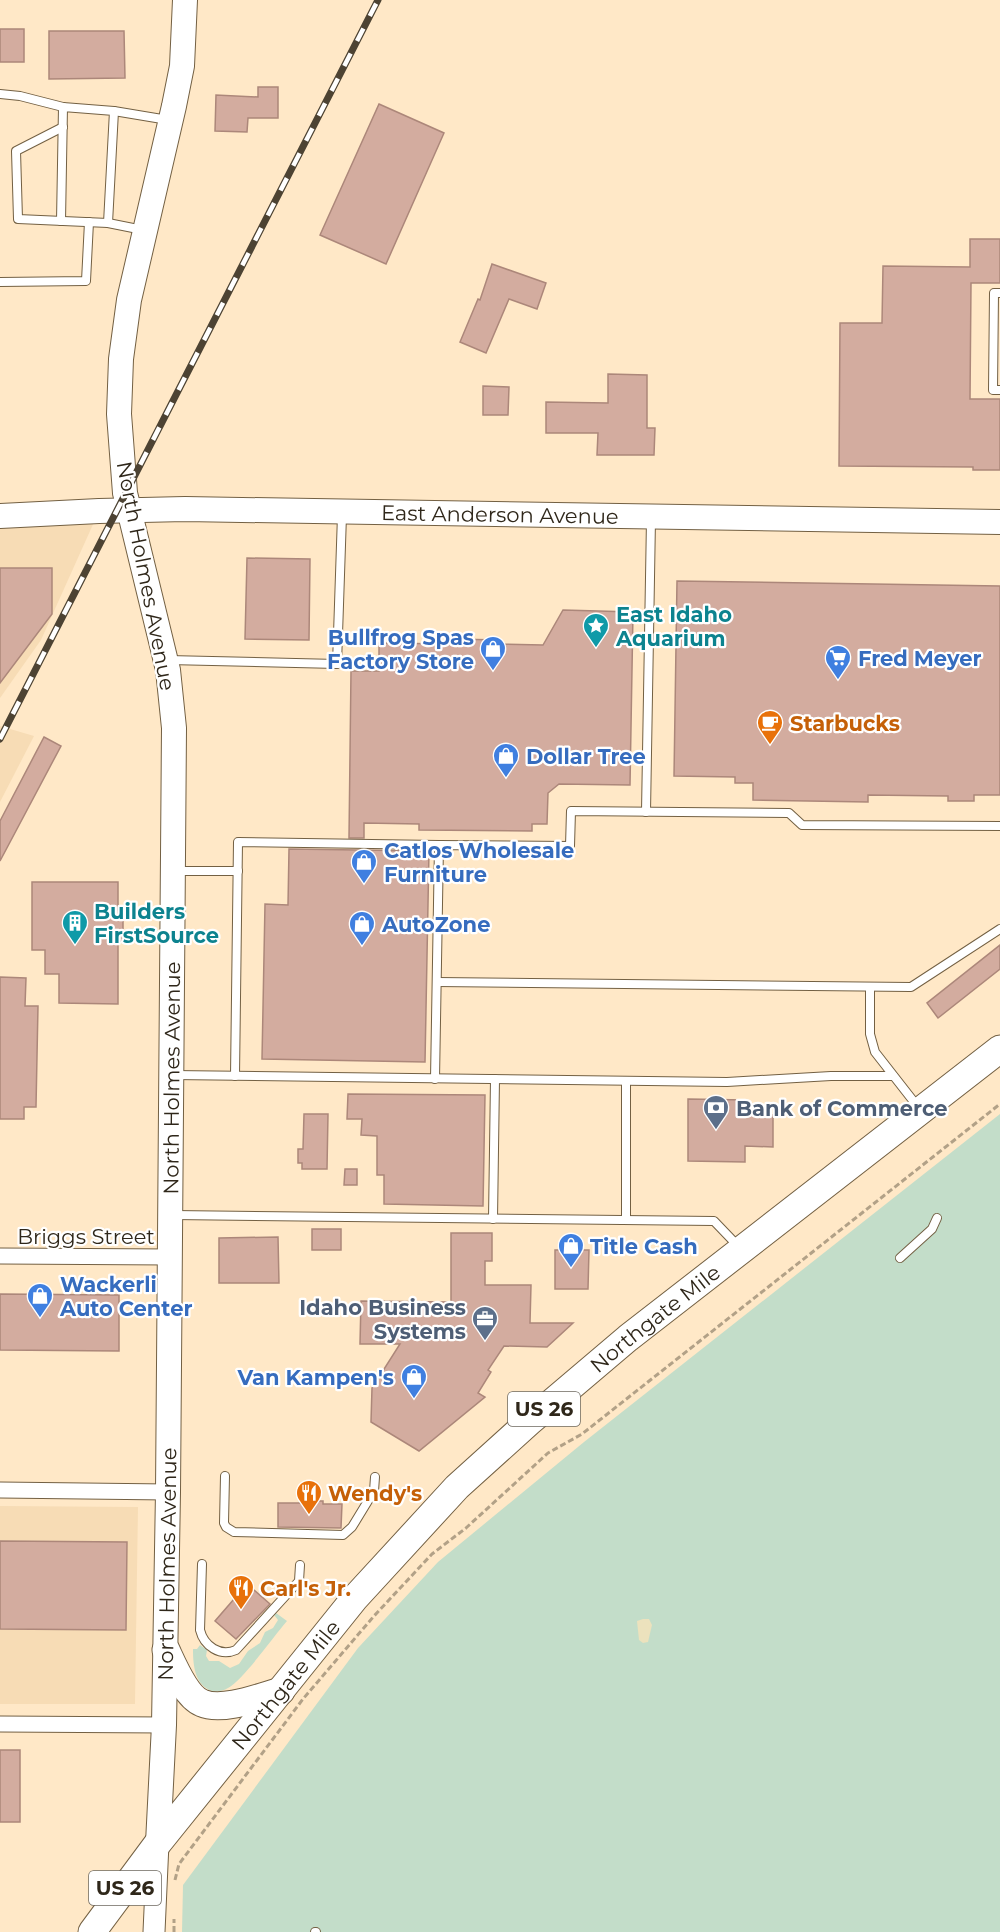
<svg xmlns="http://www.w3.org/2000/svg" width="1000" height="1932" font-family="Montserrat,sans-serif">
  <rect width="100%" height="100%" fill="#ffe8c7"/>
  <g fill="#f7dcb5">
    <polygon points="99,511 41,640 0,698 0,514"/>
    <polygon points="0,726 34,736 0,802"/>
    <polygon points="0,1506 138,1507 135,1704 0,1704"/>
  </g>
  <g fill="#c3ddc9">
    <polygon points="1000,1114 1000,1932 182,1932 183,1885 358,1648 438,1562 584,1442"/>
    <path d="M276,1613L287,1621C273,1637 244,1679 228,1688C221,1692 212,1693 206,1688C194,1680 193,1662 193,1649H197L200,1645L207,1650L206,1656L209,1661H219L230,1668L239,1664L248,1651L260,1643L265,1632L273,1628L278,1620L274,1615Z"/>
  </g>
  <polygon fill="#ece2bd" points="643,1619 649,1619 652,1625 648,1642 643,1643 639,1640 637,1621"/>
  <g fill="#d3ac9f" stroke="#ac877a" stroke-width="1.5">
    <rect x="0" y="29" width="24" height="33"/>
    <polygon points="49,31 124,31 125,78 49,79"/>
    <polygon points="258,87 278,87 278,118 248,118 247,132 215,131 216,95 258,97"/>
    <polygon points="379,104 444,133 386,264 320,235"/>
    <polygon points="970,239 1000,239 1000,283 971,283 970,399 1000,399 1000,470 973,470 973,467 839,466 840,323 882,323 883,266 970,267"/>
    <polygon points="492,264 546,283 537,309 509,299 486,353 460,342 478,299 480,300"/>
    <polygon points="608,374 647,375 647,428 655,428 654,455 597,455 598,433 546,433 546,402 608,403"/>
    <polygon points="483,386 509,387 508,415 483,415"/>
    <polygon points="247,558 310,559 309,640 245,639"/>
    <polygon points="0,568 52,568 52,614 0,683"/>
    <polygon points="677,581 1000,586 1000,795 974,795 974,801 948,801 948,796 868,795 868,802 753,800 753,783 735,783 735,777 674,776"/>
    <polygon points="563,610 633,612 630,785 559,784 548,793 547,824 532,824 532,831 419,830 419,824 364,823 364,838 349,838 351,671 379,671 379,643 451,644 451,639 501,640 501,644 543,645"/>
    <polygon points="44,737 61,746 0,861 0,821"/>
    <polygon points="289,849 429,851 425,1062 262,1059 265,904 288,905"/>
    <polygon points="32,882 118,882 118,910 123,910 123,941 118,941 118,1004 59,1003 59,974 45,974 45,950 32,950"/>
    <polygon points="1000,945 1000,969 938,1018 927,1003"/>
    <polygon points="0,977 26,978 25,1006 38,1006 36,1107 24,1107 24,1119 0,1119"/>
    <polygon points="348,1094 485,1095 483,1206 384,1204 384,1175 377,1175 377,1136 361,1135 362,1119 347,1119"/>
    <polygon points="688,1099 746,1100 746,1115 773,1115 773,1147 745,1146 745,1162 688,1161"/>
    <polygon points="304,1114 328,1114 327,1169 302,1169 302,1163 298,1163 298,1149 303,1149"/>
    <polygon points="345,1169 357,1169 357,1185 344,1185"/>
    <rect x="312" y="1229" width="29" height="21"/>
    <polygon points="451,1233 492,1233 492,1261 485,1261 485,1285 531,1285 530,1323 573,1323 547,1347 504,1346 488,1370 491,1372 478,1393 485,1397 419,1451 371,1422 372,1388 400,1344 360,1344 361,1301 451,1302"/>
    <polygon points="278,1237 279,1283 219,1283 219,1238"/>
    <polygon points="555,1250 589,1250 588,1289 555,1289"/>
    <polygon points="0,1294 119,1295 119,1351 0,1350"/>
    <polygon points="305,1501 323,1501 323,1504 342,1504 341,1528 278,1527 278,1503 305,1503"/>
    <polygon points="0,1541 127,1542 126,1630 0,1629"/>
    <polygon points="247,1584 270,1604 236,1639 215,1621"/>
    <rect x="0" y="1750" width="20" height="72"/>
  </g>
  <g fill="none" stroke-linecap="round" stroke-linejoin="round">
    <defs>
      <g id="lane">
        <polyline points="0,94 20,96 63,107"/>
        <polyline points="114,111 168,120"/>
        <polyline points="63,127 16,151 18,219 108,223 143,230"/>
        <polyline points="61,221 63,107 114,111 108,223"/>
        <polyline points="0,282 86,281 89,222"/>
        <polyline points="1000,293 994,293 993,390 1000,390"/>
        <polyline points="168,660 337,664 342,515"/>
        <polyline points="646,812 651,519"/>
        <polyline points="176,871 238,871"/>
        <polyline points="437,982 911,987 1000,929"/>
        <polyline points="870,987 870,1034 875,1052 918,1107"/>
        <polyline points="173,1075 727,1082 831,1076 893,1076"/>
        <polyline points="235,1076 238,842 439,845"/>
        <polyline points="435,1079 439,845 570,846 571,811 789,813 802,825 1000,826"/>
        <polyline points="173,1215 714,1221 738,1246"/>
        <polyline points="493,1219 495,1079"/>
        <polyline points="626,1220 626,1081"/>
        <polyline points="900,1258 932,1229 937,1218"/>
        <polyline points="225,1476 224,1523 226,1527 234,1532 343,1535 352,1527 374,1491 375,1477"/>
        <path d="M202,1564L200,1630C204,1646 220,1657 236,1650L299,1581L300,1565"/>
        <polyline points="315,1932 316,1932"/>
      </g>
      <g id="street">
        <polyline points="0,1256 171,1257"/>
        <polyline points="0,1490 168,1492"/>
        <polyline points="0,1724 164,1725"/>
      </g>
      <polyline id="secondary" points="154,1932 158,1843"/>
      <g id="primary">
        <path id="s1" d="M0,516L99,511L185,509L1000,522"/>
        <path id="s2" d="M158,1843L164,1725L168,1492L174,728L168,670L125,493L119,414L121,359L129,300L174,106L182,66L185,0"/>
      </g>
      <g id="highway">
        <path d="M166,1650C173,1665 186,1697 202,1703C222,1712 260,1697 281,1691"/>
        <path id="s3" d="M92,1932L158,1843L355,1598L457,1487L529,1422L628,1338L1000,1049"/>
      </g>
    </defs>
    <use href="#lane" stroke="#736043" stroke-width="10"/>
    <use href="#street" stroke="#736043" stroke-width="17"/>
    <use href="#secondary" stroke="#736043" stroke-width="23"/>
    <use href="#primary" stroke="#736043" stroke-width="26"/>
    <use href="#highway" stroke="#736043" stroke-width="29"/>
    <g stroke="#b2a187" stroke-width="3" stroke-dasharray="6 3" stroke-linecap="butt">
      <polyline points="175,1880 179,1864 303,1699 374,1616 432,1554 466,1528 548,1453 582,1434 1000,1104"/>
      <polyline points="174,1932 174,1919"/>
    </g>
    <use href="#lane" stroke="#fff" stroke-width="8"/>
    <use href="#street" stroke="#fff" stroke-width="15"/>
    <use href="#secondary" stroke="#fff" stroke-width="21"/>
    <use href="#primary" stroke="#fff" stroke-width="24"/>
    <use href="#highway" stroke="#fff" stroke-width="27"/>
    <defs>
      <polyline id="rail" points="0,739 378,0"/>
    </defs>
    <use href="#rail" stroke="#4d4333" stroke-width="7"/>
    <use href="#rail" stroke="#fff" stroke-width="4.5" stroke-dasharray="14" stroke-linecap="butt"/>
  </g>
  <defs>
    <symbol id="sight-pin" viewBox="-11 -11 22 30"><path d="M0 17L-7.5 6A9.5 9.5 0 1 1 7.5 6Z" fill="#0f9aa8" stroke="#fff"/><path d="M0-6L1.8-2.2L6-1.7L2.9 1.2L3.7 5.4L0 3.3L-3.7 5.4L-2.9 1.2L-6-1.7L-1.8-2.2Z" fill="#fff"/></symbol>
    <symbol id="shop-pin" viewBox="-11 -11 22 30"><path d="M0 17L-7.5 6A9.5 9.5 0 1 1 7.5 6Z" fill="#3f7fe0" stroke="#fff"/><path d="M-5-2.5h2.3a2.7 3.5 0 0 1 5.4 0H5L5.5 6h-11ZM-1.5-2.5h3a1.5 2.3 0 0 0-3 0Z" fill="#fff"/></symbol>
    <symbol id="supermarket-pin" viewBox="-11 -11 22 30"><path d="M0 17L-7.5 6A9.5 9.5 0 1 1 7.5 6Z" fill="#3f7fe0" stroke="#fff"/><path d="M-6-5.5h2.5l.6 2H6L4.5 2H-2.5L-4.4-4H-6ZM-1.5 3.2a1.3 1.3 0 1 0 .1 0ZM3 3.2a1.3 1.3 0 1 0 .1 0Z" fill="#fff"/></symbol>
    <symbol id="cafe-pin" viewBox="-11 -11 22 30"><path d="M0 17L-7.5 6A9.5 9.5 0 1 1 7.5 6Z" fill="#e8710a" stroke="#fff"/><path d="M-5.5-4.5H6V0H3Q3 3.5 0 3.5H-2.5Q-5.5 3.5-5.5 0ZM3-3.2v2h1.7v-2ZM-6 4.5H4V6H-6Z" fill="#fff"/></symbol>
    <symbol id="building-pin" viewBox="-11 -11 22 30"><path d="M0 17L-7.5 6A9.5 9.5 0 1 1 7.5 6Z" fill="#0f9aa8" stroke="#fff"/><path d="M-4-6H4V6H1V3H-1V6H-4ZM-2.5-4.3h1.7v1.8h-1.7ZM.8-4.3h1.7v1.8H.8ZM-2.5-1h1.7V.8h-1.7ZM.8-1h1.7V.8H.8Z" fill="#fff"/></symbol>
    <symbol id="bank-pin" viewBox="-11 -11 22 30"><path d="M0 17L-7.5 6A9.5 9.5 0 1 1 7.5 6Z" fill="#5c6f8a" stroke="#fff"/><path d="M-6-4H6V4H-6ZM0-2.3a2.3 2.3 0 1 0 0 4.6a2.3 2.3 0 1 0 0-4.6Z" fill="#fff"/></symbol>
    <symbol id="office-pin" viewBox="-11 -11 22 30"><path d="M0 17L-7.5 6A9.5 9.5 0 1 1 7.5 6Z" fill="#5c6f8a" stroke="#fff"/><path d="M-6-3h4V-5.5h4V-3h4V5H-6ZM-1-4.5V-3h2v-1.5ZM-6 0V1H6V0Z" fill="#fff"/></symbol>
    <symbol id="restaurant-pin" viewBox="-11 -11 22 30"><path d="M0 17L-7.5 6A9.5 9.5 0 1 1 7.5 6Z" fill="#e8710a" stroke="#fff"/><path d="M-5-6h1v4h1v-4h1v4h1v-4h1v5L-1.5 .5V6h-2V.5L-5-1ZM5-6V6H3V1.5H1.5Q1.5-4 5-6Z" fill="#fff"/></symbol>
  </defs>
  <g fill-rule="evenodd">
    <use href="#sight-pin" x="581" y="611" width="30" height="40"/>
    <use href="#shop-pin" x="478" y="634" width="30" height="40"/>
    <use href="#supermarket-pin" x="823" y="643" width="30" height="40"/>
    <use href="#cafe-pin" x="755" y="708" width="30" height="40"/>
    <use href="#shop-pin" x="491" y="741" width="30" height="40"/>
    <use href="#shop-pin" x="349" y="847" width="30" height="40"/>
    <use href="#building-pin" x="60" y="908" width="30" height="40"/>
    <use href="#shop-pin" x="347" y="909" width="30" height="40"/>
    <use href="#bank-pin" x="701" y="1093" width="30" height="40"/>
    <use href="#shop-pin" x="556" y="1231" width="30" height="40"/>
    <use href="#shop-pin" x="25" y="1281" width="30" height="40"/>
    <use href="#office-pin" x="470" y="1304" width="30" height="40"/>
    <use href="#shop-pin" x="399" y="1362" width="30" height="40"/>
    <use href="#restaurant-pin" x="294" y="1478" width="30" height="40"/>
    <use href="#restaurant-pin" x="226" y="1573" width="30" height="40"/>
  </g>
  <g text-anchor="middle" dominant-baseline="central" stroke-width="4.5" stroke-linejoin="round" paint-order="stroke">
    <g fill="#fff" stroke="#6d685f" stroke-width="1.5">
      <rect x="508" y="1392" width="72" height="34" rx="4.5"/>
      <rect x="89" y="1871" width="72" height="34" rx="4.5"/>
    </g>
    <g font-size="20" font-weight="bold" fill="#2f271a">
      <text x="544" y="1409">US 26</text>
      <text x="125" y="1888">US 26</text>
    </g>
    <g font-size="21" fill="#2f271a" stroke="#fff">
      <text stroke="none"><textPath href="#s1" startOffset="500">East Anderson Avenue</textPath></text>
      <text transform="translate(146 576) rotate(79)">North Holmes Avenue</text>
      <text stroke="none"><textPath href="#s2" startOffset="765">North Holmes Avenue</textPath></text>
      <text x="86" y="1236">Briggs Street</text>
      <text stroke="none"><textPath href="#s3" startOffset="836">Northgate Mile</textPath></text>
      <text stroke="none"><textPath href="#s2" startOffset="279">North Holmes Avenue</textPath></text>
      <text stroke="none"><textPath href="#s3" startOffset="314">Northgate Mile</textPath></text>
    </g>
    <g font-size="21" font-weight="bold" fill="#0d838f" stroke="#fff" text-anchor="start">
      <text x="616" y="614">East Idaho<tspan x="616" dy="24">Aquarium</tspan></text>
      <text x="94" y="911">Builders<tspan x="94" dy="24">FirstSource</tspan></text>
    </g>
    <g font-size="21" font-weight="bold" fill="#366cbe" stroke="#fff" text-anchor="start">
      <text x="474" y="637" text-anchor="end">Bullfrog Spas<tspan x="474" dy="24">Factory Store</tspan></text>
      <text x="858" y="658">Fred Meyer</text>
      <text x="526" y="756">Dollar Tree</text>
      <text x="384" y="850">Catlos Wholesale<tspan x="384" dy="24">Furniture</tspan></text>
      <text x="382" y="924">AutoZone</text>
      <text x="590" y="1246">Title Cash</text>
      <text x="60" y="1284">Wackerli<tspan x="60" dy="24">Auto Center</tspan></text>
      <text x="394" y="1377" text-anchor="end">Van Kampen's</text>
    </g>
    <g font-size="21" font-weight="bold" fill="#c56008" stroke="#fff" text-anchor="start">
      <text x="790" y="723">Starbucks</text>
      <text x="328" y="1493">Wendy's</text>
      <text x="260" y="1588">Carl's Jr.</text>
    </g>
    <g font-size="21" font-weight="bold" fill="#4e5e75" stroke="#fff" text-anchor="start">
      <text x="736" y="1108">Bank of Commerce</text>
      <text x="466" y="1307" text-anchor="end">Idaho Business<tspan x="466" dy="24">Systems</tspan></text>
    </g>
  </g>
</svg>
